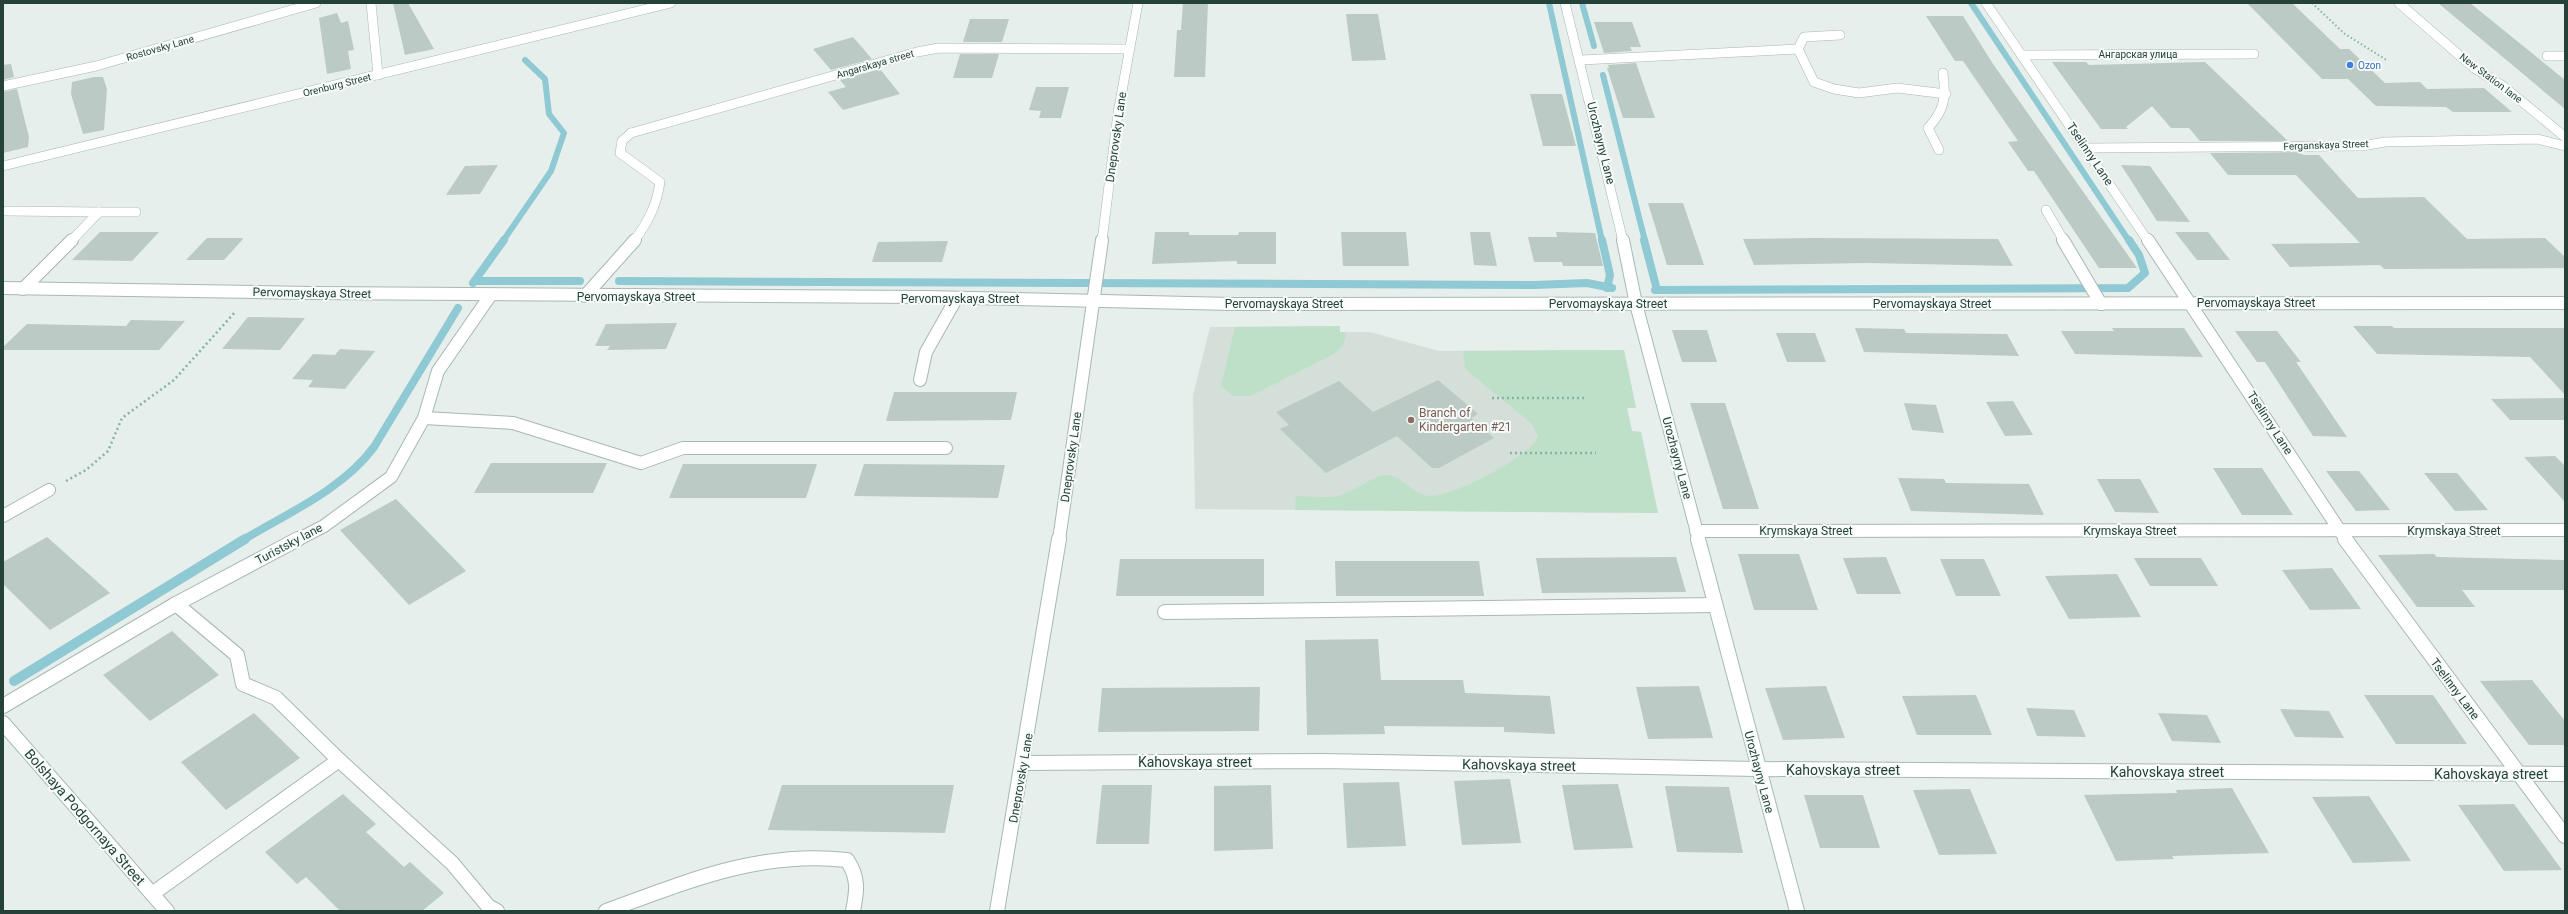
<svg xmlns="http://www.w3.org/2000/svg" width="2568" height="914" font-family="Roboto,sans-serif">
  <rect width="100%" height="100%" fill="#e6efeb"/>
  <polygon fill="#d4dfda" points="1340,326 1340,332 1370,332 1439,351 1624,350 1636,408 1627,408 1632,431 1641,432 1658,513 1195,509 1193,395 1210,327"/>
  <g fill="#bfe0c8">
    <path d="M1340,326V332H1346C1345,344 1341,349 1332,355L1251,396H1233L1221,386L1235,327Z"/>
    <path d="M1624,350L1636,408H1627L1632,431L1641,432L1658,513L1295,510L1296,496C1310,496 1328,499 1341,495C1356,491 1371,476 1386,475C1402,475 1412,494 1429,496C1451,498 1532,456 1538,436L1532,424L1465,369L1463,351Z"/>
  </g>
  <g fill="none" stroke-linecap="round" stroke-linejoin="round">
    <g stroke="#8ec9d4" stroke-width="6">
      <polyline points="1549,3 1602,241"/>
      <polyline points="1582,3 1594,46"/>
      <polyline points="1971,3 2129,241"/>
      <polyline points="1603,75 1645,241"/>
      <polyline points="503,241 551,171 564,133 549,114 545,79 525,60"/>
    </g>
    <g stroke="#8ec9d4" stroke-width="8">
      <polyline points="1602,240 1610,275 1607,288"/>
      <polyline points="1644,240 1657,290"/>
      <polyline points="475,281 580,281"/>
      <polyline points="619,281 1534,285 1587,283 1612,288"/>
      <polyline points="473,283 504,240"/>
      <polyline points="1655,290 2128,288 2145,273 2139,255 2129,240"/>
      <path d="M243,540C288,513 343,489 374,447L458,308"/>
    </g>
    <polyline stroke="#8ec9d4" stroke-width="10" points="14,681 245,539"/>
  </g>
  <g fill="#bbcac4">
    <polygon points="393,3 408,3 434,49 405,55"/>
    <polygon points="1183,3 1208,3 1205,77 1174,77 1177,30 1181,30"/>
    <polygon points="2247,3 2292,3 2340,49 2349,49 2385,83 2420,82 2427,89 2484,88 2512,112 2453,112 2446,107 2376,106 2348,79 2322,79"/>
    <polygon points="2438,3 2470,3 2565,80 2565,109"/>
    <polygon points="337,13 341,23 348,21 354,50 348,51 351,69 327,74 319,18"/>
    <polygon points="1346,14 1378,14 1386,60 1352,61"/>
    <polygon points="1926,16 1963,16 1993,64 2137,268 2099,268 2034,171 2028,171 2008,142 2018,141 1963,61 1955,61"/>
    <polygon points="970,19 1009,19 1002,42 963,42"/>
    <polygon points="1594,22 1632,22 1641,47 1630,47 1632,51 1604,53"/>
    <polygon points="853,37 872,59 831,70 813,49"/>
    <polygon points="960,54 999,54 992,78 953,78"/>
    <polygon points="2052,62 2086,62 2089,65 2205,62 2288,141 2200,141 2189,128 2171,128 2152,106 2126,127 2128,129 2101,129"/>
    <polygon points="1636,63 1655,118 1623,118 1607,68 1609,68 1608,65"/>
    <polygon points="11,64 14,77 3,80 3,65"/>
    <polygon points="880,69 900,94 843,110 828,92 846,87 840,80"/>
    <polygon points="94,77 103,77 107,89 104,130 83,134 71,94 72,82"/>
    <polygon points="1036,87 1069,87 1061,118 1039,118 1041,111 1029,110"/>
    <polygon points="17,89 29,137 28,147 3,153 3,92"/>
    <polygon points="1530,94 1562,94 1576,146 1543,146"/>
    <polygon points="2300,152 2303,155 2319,155 2358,198 2424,197 2467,239 2545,238 2565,257 2565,268 2384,269 2380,265 2290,267 2271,244 2360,243 2296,175 2228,175 2210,153"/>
    <polygon points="498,165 480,194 446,195 465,166"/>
    <polygon points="2121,165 2150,166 2190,222 2157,221"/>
    <polygon points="1648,203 1683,203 1704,265 1667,265"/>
    <polygon points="100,232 159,232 132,261 72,260"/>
    <polygon points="1155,232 1189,232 1189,235 1238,235 1239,232 1276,232 1276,264 1237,264 1237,261 1152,264"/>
    <polygon points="1341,232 1406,232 1409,266 1343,266"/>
    <polygon points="1470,232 1490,232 1497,266 1474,265"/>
    <polygon points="1556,232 1595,233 1603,266 1563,266 1562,262 1534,262 1528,237 1557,237"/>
    <polygon points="2175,232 2208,232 2230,260 2197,260"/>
    <polygon points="207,238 242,238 243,239 224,260 186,260"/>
    <polygon points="1814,238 1998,239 2013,266 1868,263 1754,265 1743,239"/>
    <polygon points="948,241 942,262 872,262 878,242"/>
    <polygon points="248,317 305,318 280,350 222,349"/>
    <polygon points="131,320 185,321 159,350 3,350 3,347 27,324 126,326"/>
    <polygon points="677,323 666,349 607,350 610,346 595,346 606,324"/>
    <polygon points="2353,326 2392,326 2394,328 2565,328 2565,395 2530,357 2377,354"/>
    <polygon points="1855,328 1904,329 1906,333 2007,334 2019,356 1864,352"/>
    <polygon points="2112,328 2184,328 2203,357 2075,354 2061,331 2114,331"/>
    <polygon points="1672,330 1707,330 1717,362 1682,362"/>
    <polygon points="2235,331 2277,331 2301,362 2296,362 2347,437 2313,436 2265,362 2257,362"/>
    <polygon points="1776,333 1815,333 1826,362 1787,362"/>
    <polygon points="340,349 375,351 345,389 308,387 313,380 292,379 313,354 335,355"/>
    <polygon points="1438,380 1478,414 1471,418 1494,438 1439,468 1432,468 1397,436 1326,473 1280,429 1289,425 1276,412 1339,381 1373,412"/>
    <polygon points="894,392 1017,392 1011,420 886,421"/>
    <polygon points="2565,398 2565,420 2510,420 2491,399"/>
    <polygon points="2013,401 2033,435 2005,436 1986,402"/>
    <polygon points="1690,403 1725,403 1759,509 1723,509"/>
    <polygon points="1904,403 1936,405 1944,433 1912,430"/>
    <polygon points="2555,456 2565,466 2565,502 2524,457"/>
    <polygon points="491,463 607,463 593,493 474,493"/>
    <polygon points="683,464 817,464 806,498 669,498"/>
    <polygon points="864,464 1005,465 998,498 854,496"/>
    <polygon points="2213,468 2262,468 2293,515 2242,515"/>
    <polygon points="2326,471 2359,471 2390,510 2356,511"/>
    <polygon points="2424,473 2457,473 2488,510 2455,511"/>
    <polygon points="1898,478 1944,479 1946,483 2029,484 2044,515 1911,511"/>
    <polygon points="2097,479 2140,479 2159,513 2115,512"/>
    <polygon points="396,499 466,571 409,605 340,530"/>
    <polygon points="47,537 110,593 50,630 3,584 3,562"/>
    <polygon points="1738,554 1799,554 1818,610 1754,610"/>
    <polygon points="2434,554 2437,557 2565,560 2565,590 2462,590 2475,607 2417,607 2378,555"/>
    <polygon points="1676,557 1686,592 1542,593 1536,558"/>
    <polygon points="1886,557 1901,594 1857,594 1843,558"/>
    <polygon points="2134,558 2201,558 2218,586 2150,586"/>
    <polygon points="1120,559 1264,559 1264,596 1116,596"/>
    <polygon points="1940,559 1984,559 2001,596 1956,596"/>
    <polygon points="1335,561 1479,561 1484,596 1336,596"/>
    <polygon points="2332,568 2361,609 2310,610 2282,570"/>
    <polygon points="2117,574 2141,617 2069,619 2045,576"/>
    <polygon points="172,631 219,675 150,721 103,675"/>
    <polygon points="1378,639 1381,680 1463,680 1465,693 1550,696 1555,734 1504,732 1504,727 1384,726 1385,734 1307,735 1305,640"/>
    <polygon points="2532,680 2565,721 2565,745 2529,745 2480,681"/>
    <polygon points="1699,686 1713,738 1648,739 1636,687"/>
    <polygon points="1826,686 1845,738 1783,740 1765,688"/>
    <polygon points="1260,687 1259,731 1098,732 1102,688"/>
    <polygon points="1976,695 1992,735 1917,735 1902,696"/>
    <polygon points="2364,695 2433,695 2467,744 2396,744"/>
    <polygon points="2026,708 2074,710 2086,737 2037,736"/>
    <polygon points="2280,709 2329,711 2344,738 2295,737"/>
    <polygon points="254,713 300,758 226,810 181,762"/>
    <polygon points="2158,713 2207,715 2221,743 2172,741"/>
    <polygon points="1510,779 1521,843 1462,845 1454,781"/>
    <polygon points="1399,782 1406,846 1347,848 1343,783"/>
    <polygon points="1618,784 1633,848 1574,850 1562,785"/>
    <polygon points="782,785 954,785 945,833 768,830"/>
    <polygon points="1102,785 1152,785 1149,844 1096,844"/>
    <polygon points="1271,785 1273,849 1214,851 1214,786"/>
    <polygon points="1665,786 1729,787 1743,853 1677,852"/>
    <polygon points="2232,788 2269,853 2172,856 2174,859 2116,861 2084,795 2177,793 2176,790"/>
    <polygon points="1970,789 1997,854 1939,855 1913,790"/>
    <polygon points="343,794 376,824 366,832 404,867 410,862 444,893 422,911 340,911 306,877 297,884 265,852"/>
    <polygon points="1804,795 1863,795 1880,848 1820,848"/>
    <polygon points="2369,796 2411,861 2353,863 2312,797"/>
    <polygon points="2514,804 2562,870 2504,871 2458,805"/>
  </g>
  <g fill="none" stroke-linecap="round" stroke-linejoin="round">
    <defs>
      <g id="lane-far2">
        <polyline points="1840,35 1804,37 1798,49 1814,82 1834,89 1859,93 1897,88 1946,94"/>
        <polyline points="1581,60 1798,49"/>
        <path d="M631,133L622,141L620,153L660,182C657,205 648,222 634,241"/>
        <path d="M1939,150L1928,128C1945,110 1946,97 1943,73"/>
        <polyline points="2046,210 2064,241"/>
      </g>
      <g id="lane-far1">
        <polyline points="2063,240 2101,304"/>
        <polyline points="585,296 635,240"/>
        <polyline points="920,380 926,352 956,299"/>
      </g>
      <g id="lane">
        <polyline points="176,604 237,655 243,684 276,698 339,760 452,863 488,906 497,911"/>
        <polyline points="1165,612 1715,605"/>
        <polyline points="152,894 339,760"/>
        <path d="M606,911C686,882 760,850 847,860C859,878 857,891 853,911"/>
      </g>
      <g id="street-far2">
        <polyline points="371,3 378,75"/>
        <polyline points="1986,3 2148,241"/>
        <polyline points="2399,3 2474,68 2503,86 2565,137"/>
        <polyline points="2021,55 2254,54"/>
        <polyline points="2547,56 2565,56"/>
        <polyline points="3,86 96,66 316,3"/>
        <polyline points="631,133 917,52 939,48 1127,49"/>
        <polyline points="2086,148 2362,146 2385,142 2537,139 2565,146"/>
        <polyline points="3,166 671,3"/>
        <polyline points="7,211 99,212 71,241"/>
        <polyline points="99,212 136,212"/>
        <polyline points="1102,241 1118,113 1138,3"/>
      </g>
      <g id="street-far1">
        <polyline points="2148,240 2346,540"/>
        <polyline points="3,288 310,293 925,297 1232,304 2565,303"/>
        <polyline points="23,289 72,240"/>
        <polyline points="424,418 513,423 641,463 683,448 946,448"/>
        <polyline points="3,516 49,490"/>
        <polyline points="1696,531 2565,530"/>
        <polyline points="297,540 324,526 391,477 424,418 438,371 490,296"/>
        <polyline points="1059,540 1102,240"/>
      </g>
      <g id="street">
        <polyline points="2345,539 2565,836"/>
        <polyline points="3,706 176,604 298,539"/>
        <polyline points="1025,763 1322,761 1758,769 2565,774"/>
        <polyline points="997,911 1059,539"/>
      </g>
      <polyline id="secondary-far2" points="1565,3 1623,241"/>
      <polyline id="secondary-far1" points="1623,240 1636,304 1699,540"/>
      <g id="secondary">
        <polyline points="1698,539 1797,911"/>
        <polyline points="3,723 167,911"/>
      </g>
    </defs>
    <use href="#lane-far2" stroke="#a8b8b2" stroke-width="10"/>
    <use href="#lane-far1" stroke="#a8b8b2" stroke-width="14"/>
    <use href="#lane" stroke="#a8b8b2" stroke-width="16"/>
    <use href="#street-far2" stroke="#a8b8b2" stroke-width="10"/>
    <use href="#street-far1" stroke="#a8b8b2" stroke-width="14"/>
    <use href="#street" stroke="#a8b8b2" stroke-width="16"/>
    <use href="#secondary-far2" stroke="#a4bbb3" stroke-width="10"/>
    <use href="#secondary-far1" stroke="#a4bbb3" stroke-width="14"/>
    <use href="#secondary" stroke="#a4bbb3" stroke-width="16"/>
    <polyline stroke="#86b3a5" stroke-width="2" stroke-dasharray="1.5 2.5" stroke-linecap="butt" points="2312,3 2345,34 2388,61"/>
    <g stroke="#86b3a5" stroke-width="2.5" stroke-dasharray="2 3" stroke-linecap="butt">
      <polyline points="1492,398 1584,398"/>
      <polyline points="1510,453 1596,453"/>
      <polyline points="66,481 86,470 108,451 122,418 174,380 236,311"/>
    </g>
    <use href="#lane-far2" stroke="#fff" stroke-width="9"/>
    <use href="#lane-far1" stroke="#fff" stroke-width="12"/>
    <use href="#lane" stroke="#fff" stroke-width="14"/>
    <use href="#street-far2" stroke="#fff" stroke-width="9"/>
    <use href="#street-far1" stroke="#fff" stroke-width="12"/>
    <use href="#street" stroke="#fff" stroke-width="14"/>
    <use href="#secondary-far2" stroke="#fff" stroke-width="9"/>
    <use href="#secondary-far1" stroke="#fff" stroke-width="12"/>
    <use href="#secondary" stroke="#fff" stroke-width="14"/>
  </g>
  <circle fill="#3f7fe0" stroke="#f7fbf9" stroke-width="1.5" cx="2350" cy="65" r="4"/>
  <circle fill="#8d6e63" stroke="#f7fbf9" stroke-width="1.5" cx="1411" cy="420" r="4"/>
  <g text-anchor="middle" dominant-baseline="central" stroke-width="4" stroke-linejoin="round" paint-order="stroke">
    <g font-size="10" fill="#24423a" stroke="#f7fbf9">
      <text transform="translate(160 48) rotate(-16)">Rostovsky Lane</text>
      <text x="2138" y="54">Ангарская улица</text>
      <text transform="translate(875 64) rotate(-16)">Angarskaya street</text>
      <text transform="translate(2491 78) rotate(37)">New Station lane</text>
      <text transform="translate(337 85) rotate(-14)">Orenburg Street</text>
      <text transform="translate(2326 145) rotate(-2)">Ferganskaya Street</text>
    </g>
    <g font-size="10" fill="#366cbe" stroke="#f7fbf9" text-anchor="start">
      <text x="2358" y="65">Ozon</text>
    </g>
    <g font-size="12" fill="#24423a" stroke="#f7fbf9">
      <text transform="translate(1116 137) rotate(-82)">Dneprovsky Lane</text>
      <text transform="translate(1601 143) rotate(76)">Urozhayny Lane</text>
      <text transform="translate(2090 154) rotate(56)">Tselinny Lane</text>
      <text transform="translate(312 293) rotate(1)">Pervomayskaya Street</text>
      <text x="636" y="297">Pervomayskaya Street</text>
      <text x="960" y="299">Pervomayskaya Street</text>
      <text x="2256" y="303">Pervomayskaya Street</text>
      <text x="1284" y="304">Pervomayskaya Street</text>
      <text x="1608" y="304">Pervomayskaya Street</text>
      <text x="1932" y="304">Pervomayskaya Street</text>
      <text transform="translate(2270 423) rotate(57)">Tselinny Lane</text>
      <text transform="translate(1071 457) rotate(-82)">Dneprovsky Lane</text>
      <text transform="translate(1677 458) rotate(75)">Urozhayny Lane</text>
      <text x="1806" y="531">Krymskaya Street</text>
      <text x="2130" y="531">Krymskaya Street</text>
      <text x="2454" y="531">Krymskaya Street</text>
      <text transform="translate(289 544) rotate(-28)">Turistsky lane</text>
      <text transform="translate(2455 689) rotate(53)">Tselinny Lane</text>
      <text transform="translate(1759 772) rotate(75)">Urozhayny Lane</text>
      <text transform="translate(1021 778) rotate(-80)">Dneprovsky Lane</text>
    </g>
    <g font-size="12" fill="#785e54" stroke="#f7fbf9" text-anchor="start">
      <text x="1419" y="413">Branch of<tspan x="1419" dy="14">Kindergarten #21</tspan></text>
    </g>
    <g font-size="14" fill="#24423a" stroke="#f7fbf9">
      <text x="1195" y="762">Kahovskaya street</text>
      <text transform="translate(1519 765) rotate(1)">Kahovskaya street</text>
      <text x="1843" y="770">Kahovskaya street</text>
      <text x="2167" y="772">Kahovskaya street</text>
      <text x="2491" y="774">Kahovskaya street</text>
      <text transform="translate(85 817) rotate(49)">Bolshaya Podgornaya Street</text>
    </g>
  </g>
  <rect width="2568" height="914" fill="none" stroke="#24423a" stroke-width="8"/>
</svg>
